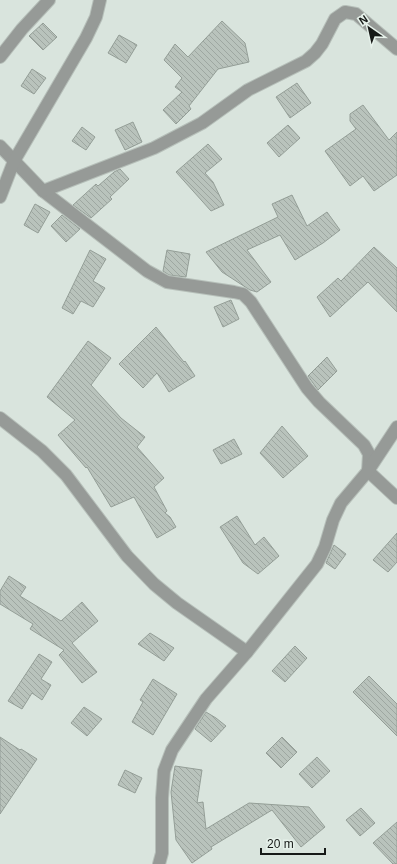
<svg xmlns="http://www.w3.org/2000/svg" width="397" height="864" font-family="Arial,sans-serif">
  <defs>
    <pattern id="building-back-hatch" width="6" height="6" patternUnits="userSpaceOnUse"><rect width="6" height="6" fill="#b9c3bc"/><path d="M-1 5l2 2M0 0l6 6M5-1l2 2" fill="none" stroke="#9ea7a1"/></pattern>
  </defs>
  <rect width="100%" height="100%" fill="#d9e4dd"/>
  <g fill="url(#building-back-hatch)" stroke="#949e97">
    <polygon points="222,21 245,43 249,62 218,69 189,106 191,109 176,124 163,110 182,92 175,87 182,78 164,60 175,44 188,57"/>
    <polygon points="43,23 57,37 43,50 29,36"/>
    <polygon points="119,35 137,45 126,63 108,53"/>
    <polygon points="32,69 46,78 34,94 21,86"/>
    <polygon points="297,83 311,103 290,118 276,97"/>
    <polygon points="363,105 389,140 397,132 397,175 374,191 363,176 350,186 325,151 356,129 350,121 350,114"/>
    <polygon points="133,122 142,142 125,150 115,130"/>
    <polygon points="288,125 300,138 279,157 267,143"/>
    <polygon points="82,127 95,137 86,150 72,141"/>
    <polygon points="208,144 222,159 205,173 213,182 224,205 211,211 176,172"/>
    <polygon points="120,169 129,179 110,197 112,199 91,218 73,205 96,184 98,186 114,172"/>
    <polygon points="292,195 307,226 327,212 340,230 323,243 295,260 280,235 247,250 271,282 257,292 250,290 222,272 206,252 278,217 272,204"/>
    <polygon points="35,204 50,212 38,233 24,225"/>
    <polygon points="62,215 80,229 66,242 51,226"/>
    <polygon points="374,247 397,268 397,312 368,282 330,317 317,297 338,278 341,281"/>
    <polygon points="90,250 106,259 93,281 105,288 93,307 81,301 73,314 62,308"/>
    <polygon points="167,250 190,254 186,277 169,275 163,271"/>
    <polygon points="231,300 239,319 223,327 214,307"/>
    <polygon points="156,327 184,362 185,361 195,376 169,392 157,373 143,388 119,364"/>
    <polygon points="88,341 111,358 91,385 121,418 145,437 137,447 164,478 154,487 167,511 165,513 170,517 176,527 157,538 134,497 111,507 87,467 86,468 58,435 75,420 47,397"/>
    <polygon points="327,357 337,371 318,390 308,376"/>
    <polygon points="282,426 308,456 283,478 260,453"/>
    <polygon points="234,439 242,454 221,464 213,450"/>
    <polygon points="237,516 255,545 264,537 279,556 258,574 243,563 220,527"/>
    <polygon points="397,533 397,562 388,572 373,560"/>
    <polygon points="334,545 346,554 335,569 326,563"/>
    <polygon points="9,576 26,587 20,596 61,621 82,602 98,621 72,643 97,672 82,683 59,655 64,650 30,629 33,624 0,604 0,591"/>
    <polygon points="150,633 174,648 164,661 138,644"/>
    <polygon points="295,646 307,658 285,682 272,671"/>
    <polygon points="39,654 52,662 41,679 51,685 42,700 32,693 22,709 8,701"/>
    <polygon points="369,676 397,704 397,736 353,692"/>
    <polygon points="153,679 177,694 153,735 132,722 143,702 140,700"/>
    <polygon points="84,707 102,719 87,736 71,723"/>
    <polygon points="206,712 216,718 226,726 211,742 195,729"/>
    <polygon points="0,737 20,750 21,749 37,759 0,814"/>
    <polygon points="282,737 297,752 281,768 266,753"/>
    <polygon points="317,757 330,771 312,788 299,774"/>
    <polygon points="175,766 202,770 197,803 203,802 206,829 249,803 309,807 325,827 301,847 272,810 211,847 212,849 192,863 176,840 171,792"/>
    <polygon points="125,770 142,778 135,793 118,785"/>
    <polygon points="361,808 375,823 360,836 346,820"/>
    <polygon points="397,822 397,864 393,864 373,843"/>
  </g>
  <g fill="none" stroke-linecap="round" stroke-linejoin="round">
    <defs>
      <g id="street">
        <polyline points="0,57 22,29 49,0"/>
        <polyline points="0,146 43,191 147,271 167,282 234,292 243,294 251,302 307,388 319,402 364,445 369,454 368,471 397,498"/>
        <polyline points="43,191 154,148 202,123 248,90 306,61 315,53 322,44 335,19 345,12 356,14 397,49"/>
        <polyline points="0,197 14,161 86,38 96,17 100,0"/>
        <polyline points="0,418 42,451 66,475 127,556 154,584 177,603 247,652"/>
        <polyline points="159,864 162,853 162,798 164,771 172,750 206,699 247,652 317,564 325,547 333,520 341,503 368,471 397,427"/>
      </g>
    </defs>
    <use href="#street" stroke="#b6bfb9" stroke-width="14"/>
    <use href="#street" stroke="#969a97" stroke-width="12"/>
  </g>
  <g transform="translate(369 28) rotate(326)" stroke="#e6f1ea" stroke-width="3" paint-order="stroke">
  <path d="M0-3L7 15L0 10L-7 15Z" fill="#161917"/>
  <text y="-6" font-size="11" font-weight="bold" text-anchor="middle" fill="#161917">N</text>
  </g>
  <path d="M261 848v6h64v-6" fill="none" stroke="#161917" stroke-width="2"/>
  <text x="267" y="848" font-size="12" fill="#161917" stroke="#e6f1ea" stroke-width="3" paint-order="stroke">20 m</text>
</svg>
